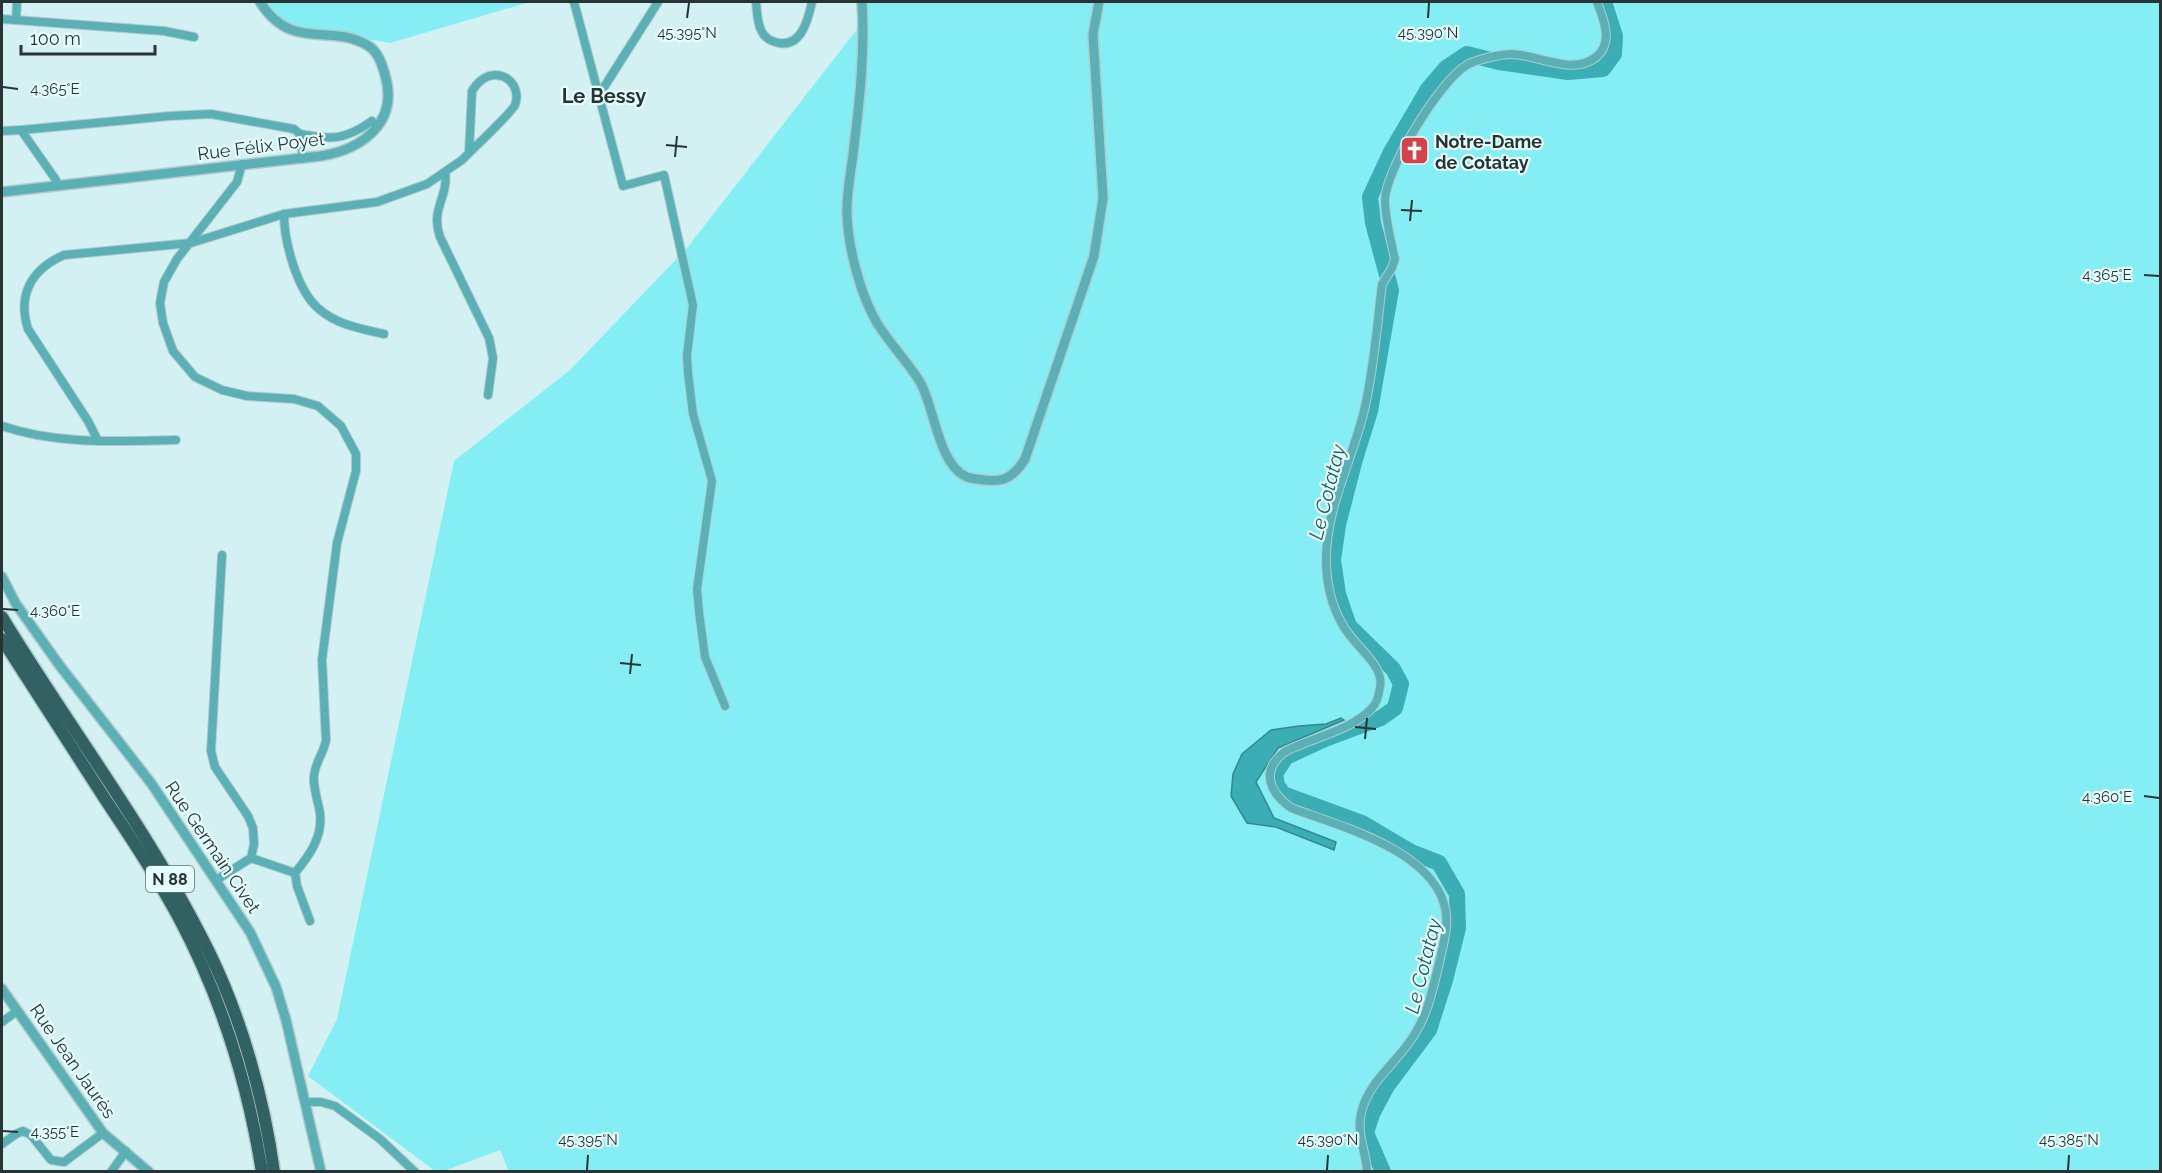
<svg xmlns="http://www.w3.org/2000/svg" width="2162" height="1173" font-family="Raleway,sans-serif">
  <rect width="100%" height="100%" fill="#d3f1f3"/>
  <g fill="#84eef4">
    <polygon points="267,2 530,2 390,43 289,25 274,11"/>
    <polygon points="857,2 2160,2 2160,1171 509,1172 500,1150 444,1171 435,1171 308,1076 337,1019 454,461 570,370 687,248 858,28"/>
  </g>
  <polygon fill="#3badb4" stroke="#35898e" stroke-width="1.5" points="1341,718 1344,720 1278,748 1256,782 1274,818 1336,842 1334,850 1276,827 1247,823 1231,796 1233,774 1242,754 1271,730 1299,726 1326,724"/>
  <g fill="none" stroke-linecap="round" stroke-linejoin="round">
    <polyline stroke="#3badb4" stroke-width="16" points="1383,1172 1366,1133 1372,1114 1387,1086 1429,1030 1445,980 1458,928 1457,894 1439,863 1411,852 1362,823 1283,794 1277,785 1275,774 1286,757 1325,739 1381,718 1395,708 1401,684 1393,669 1349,626 1338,594 1333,560 1338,525 1355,459 1370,411 1391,290 1373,223 1370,197 1391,152 1428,89 1446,68 1467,54 1499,62 1568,72 1603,69 1614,54 1615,36 1604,2"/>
    <defs>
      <g id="minor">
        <polyline points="574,2 623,186 664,175 693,305 687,355 688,373 693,414 712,481 697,589 699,612 705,657 725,706"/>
        <path d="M756,2C757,10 757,22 761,30C764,37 768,40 775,42C801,50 808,20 812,2"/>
        <polyline points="2,19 164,31 194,37"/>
        <polyline points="16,20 17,2"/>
        <polyline points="599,95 658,2"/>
        <polyline points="2,131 21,130"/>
        <path d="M300,134C332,140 345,140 372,121"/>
        <path d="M242,164L237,182L177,259L164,282L160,303L163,323L173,351L195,377L222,390L247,396L294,399L318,406L341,426L356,454V471L337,543L322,660L326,740C324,753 315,762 314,776C313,788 318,801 320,813C323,837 309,856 295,873"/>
        <path d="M445,172C449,197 430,208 440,237L489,338L493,358L488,395"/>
        <polyline points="57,186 56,180 21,130 170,116 211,114 294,129 300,134 303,159"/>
        <path d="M284,214C284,241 297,291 319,309C337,325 362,329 384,334"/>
        <path d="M2,426C58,445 117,441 176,440"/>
        <path d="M98,441L88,421L28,329C17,294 32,269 64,255L191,243L284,214L377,202L427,184L462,160L469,153C477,145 512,112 515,105C524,81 492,59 472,91L469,153"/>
        <polyline points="251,858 295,873 297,886 310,921"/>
        <polyline points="216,880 251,858 254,844 253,828 248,816 215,767 211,751 222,555"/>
        <polyline points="2,1022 17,1011"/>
        <polyline points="305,1102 321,1102 335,1106 380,1139 415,1172"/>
        <polyline points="2,1144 16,1134 23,1131 31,1135 51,1160 64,1162 103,1133"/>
        <polyline points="111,1172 126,1151"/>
        <path d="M1367,1172C1366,1151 1356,1135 1361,1113C1368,1081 1397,1063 1414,1035C1428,1013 1433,988 1439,963C1443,945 1450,922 1444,904C1428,849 1339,826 1291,808C1270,793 1260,772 1283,753C1288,749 1295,747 1300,745C1323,735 1355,727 1372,708C1377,703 1379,694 1380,687C1385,665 1352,645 1342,624C1331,605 1326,581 1326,559C1326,505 1354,457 1365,406C1374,366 1377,324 1382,284L1392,268L1395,259C1391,240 1385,219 1385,200C1386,169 1440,81 1467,65C1475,60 1501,54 1511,54C1537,54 1572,76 1596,57C1614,42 1603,19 1597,2"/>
      </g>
      <g id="tertiary">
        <path d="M862,2C865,50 860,98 854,146C852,168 846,192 847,214C848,247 860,294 877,323C890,344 907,361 920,382C935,408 938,465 967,477C972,479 979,479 985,480C1005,483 1015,475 1025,459L1094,256L1103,198L1093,34L1099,2"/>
        <path d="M2,192L321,156C363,149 399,122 385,75C382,64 378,51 367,45C329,23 292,52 260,2"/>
        <polyline points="2,577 16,604 60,666 151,783 250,932 276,987 286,1020 321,1172"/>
        <polyline points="2,989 103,1133 149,1172"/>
      </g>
      <g id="trunk">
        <path d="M2,617C70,729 152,835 210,954C242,1020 264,1099 274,1172"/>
        <path d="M2,639C36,692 71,746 105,799C131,838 157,877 179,918C221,997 248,1084 262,1172"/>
      </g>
    </defs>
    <use href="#minor" stroke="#b1cbcd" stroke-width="10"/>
    <use href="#tertiary" stroke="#b1cbcd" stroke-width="12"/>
    <use href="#trunk" stroke="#b1cbcd" stroke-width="15"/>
    <use href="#minor" stroke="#5ab0b5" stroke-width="8"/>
    <use href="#tertiary" stroke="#5ab0b5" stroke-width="9"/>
    <use href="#trunk" stroke="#326164" stroke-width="12"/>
  </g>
  <path fill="none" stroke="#283434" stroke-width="2" d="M687,18L689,3M1428,18L1429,3M3,87L18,89M666,145L687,147M675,157L677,136M1401,210L1422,211M1410,221L1412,200M2144,275L2159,276M3,609L18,610M620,663L641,665M630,674L632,654M1355,727L1376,729M1365,739L1367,718M2144,796L2159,798M3,1131L18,1132M587,1170L588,1155M1327,1170L1328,1155M2068,1170L2069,1155"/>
  <defs>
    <symbol id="church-square" viewBox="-11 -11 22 22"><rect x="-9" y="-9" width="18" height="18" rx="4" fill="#d3434d" stroke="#e5fdfe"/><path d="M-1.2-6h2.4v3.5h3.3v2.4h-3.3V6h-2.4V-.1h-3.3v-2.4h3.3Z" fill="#fff"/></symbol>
  </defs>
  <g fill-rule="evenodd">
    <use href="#church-square" x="1398" y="134" width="33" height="33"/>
  </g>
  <g text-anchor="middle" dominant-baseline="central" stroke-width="4.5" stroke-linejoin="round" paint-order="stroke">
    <rect fill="#e5fdfe" stroke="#617071" stroke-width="1.5" x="146" y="866" width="48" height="26" rx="4.5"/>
    <g font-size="16" font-weight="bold" fill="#283434">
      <text x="170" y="879">N 88</text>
    </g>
    <g font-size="18" font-weight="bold" fill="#283434" stroke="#e5fdfe" text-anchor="start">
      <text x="1435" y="141">Notre-Dame<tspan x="1435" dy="21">de Cotatay</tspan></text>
    </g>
    <g font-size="18" fill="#283434" stroke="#e5fdfe">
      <text transform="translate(261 146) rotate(-7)">Rue Félix Poyet</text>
      <text transform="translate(213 847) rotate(56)">Rue Germain Civet</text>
      <text transform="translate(73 1061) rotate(55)">Rue Jean Jaurès</text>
    </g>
    <g font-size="20" font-weight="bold" fill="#283434" stroke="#e5fdfe">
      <text x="604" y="96">Le Bessy</text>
    </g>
    <g font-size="20" font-style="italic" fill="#1b5a5d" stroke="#e5fdfe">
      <text transform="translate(1327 492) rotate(-76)">Le Cotatay</text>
      <text transform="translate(1423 966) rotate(-76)">Le Cotatay</text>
    </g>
  </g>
  <g font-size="15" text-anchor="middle" fill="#283434" stroke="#e5fdfe" stroke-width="4.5" stroke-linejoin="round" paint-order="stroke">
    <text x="687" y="38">45.395°N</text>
    <text x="1428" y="38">45.390°N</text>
    <text x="55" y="94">4.365°E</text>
    <text x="2107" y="280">4.365°E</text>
    <text x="55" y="616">4.360°E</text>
    <text x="2107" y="802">4.360°E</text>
    <text x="55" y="1137">4.355°E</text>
    <text x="588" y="1145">45.395°N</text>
    <text x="1328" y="1145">45.390°N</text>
    <text x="2069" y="1145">45.385°N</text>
  </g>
  <rect width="2162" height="1173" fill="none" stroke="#283434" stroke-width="6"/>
  <path d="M21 45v9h134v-9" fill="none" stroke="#283434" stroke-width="3"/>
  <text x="30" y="45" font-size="18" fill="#283434" stroke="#e5fdfe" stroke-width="4.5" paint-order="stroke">100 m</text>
</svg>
